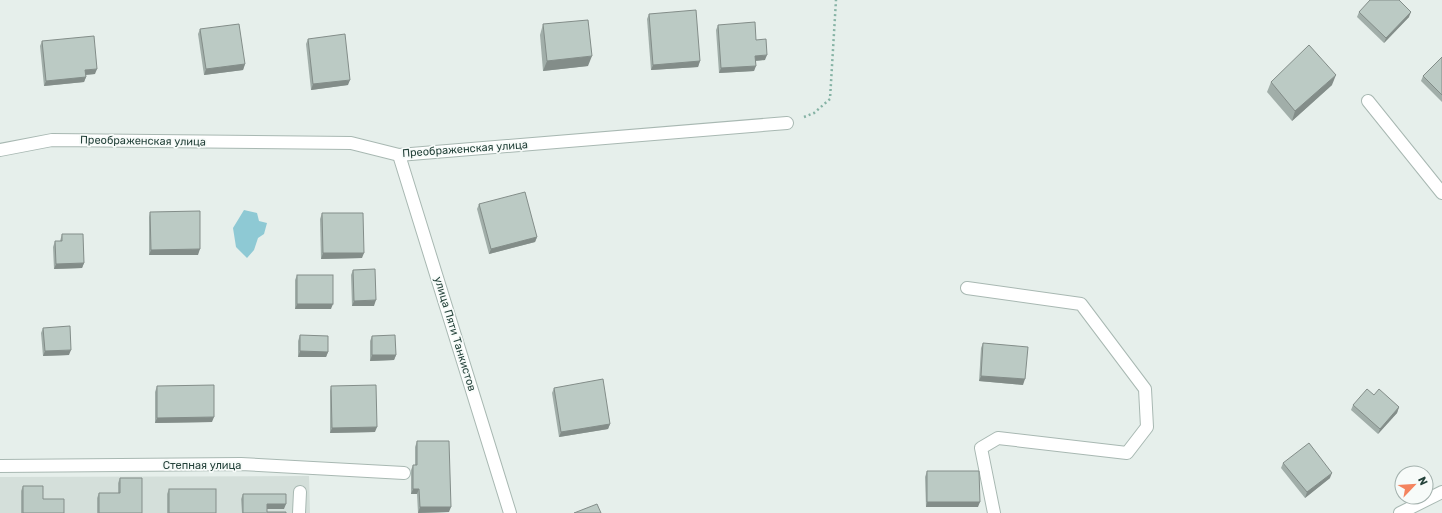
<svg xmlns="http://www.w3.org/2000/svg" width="1442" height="513" font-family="Rubik,sans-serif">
  <rect width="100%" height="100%" fill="#e6efeb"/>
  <polygon fill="#d4dfda" points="309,476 310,513 0,513 0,477"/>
  <polygon fill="#8ec9d4" points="244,210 257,213 259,221 267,223 264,234 258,238 254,250 247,258 236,247 233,228"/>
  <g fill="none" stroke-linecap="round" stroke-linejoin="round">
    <defs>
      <g id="minor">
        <polyline points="1368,101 1442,193"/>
        <polyline points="0,150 52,140 351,143 399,155 787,123"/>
        <polyline points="399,155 510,513"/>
        <polyline points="967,288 1081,304 1145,389 1147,427 1127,453 998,438 981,448 994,513"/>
        <polyline points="0,466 241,464 404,473"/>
        <polyline points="299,513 300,492"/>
        <polyline points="1400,513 1442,492"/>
      </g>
    </defs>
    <use href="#minor" stroke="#a8b8b2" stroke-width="14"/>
    <polyline stroke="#86b3a5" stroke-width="2.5" stroke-dasharray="2 3" stroke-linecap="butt" points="804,117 814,113 830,99 836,0"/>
    <use href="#minor" stroke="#fff" stroke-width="12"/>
  </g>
  <g fill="#a1aea9">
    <polygon points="1359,12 1409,17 1384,43 1357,17"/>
    <polygon points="649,14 700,61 698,67 651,70 647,19"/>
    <polygon points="543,24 588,66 543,71 540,35"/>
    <polygon points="718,25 756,40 765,60 756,61 754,71 719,73 716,30"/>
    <polygon points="200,29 245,64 243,70 204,75 198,34"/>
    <polygon points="308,39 348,85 311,90 306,44"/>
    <polygon points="42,41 95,74 86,75 86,77 84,82 44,86 40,46"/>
    <polygon points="1442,57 1442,102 1421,81 1423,76"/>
    <polygon points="1271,82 1332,85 1292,121 1267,92"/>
    <polygon points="479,204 537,237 535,242 489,254 477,209"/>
    <polygon points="150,212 198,255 149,255 149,217"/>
    <polygon points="322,213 362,258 321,259 320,219"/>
    <polygon points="62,234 84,263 82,268 54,269 53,247 55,241 60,241"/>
    <polygon points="353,270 374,306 352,306 351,275"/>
    <polygon points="297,275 331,309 295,309 295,280"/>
    <polygon points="43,328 69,355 43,356 41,333"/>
    <polygon points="300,335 328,352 326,357 298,357 298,341"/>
    <polygon points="372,336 396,355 394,360 370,361 370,341"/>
    <polygon points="983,343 1023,385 979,381 981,348"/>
    <polygon points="157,386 212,422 155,423 155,392"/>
    <polygon points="331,386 375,432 330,433 330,391"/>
    <polygon points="554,388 610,424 608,429 559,437 552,393"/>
    <polygon points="1374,395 1399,407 1397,413 1378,434 1351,410 1353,405"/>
    <polygon points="417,441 449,512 418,513 417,494 411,494 411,470 413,465 415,465 415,447"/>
    <polygon points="1283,463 1330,478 1305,498 1281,468"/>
    <polygon points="927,471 978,507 926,507 925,477"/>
    <polygon points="120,478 142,513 97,513 97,498 99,493 118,493 118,483"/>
    <polygon points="23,486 43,499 64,513 21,513 21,491"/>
    <polygon points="169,489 216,513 167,513 167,494"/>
    <polygon points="243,494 284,509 267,509 267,512 286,513 242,513 241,499"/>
  </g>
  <g fill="#838d89">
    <polygon points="1411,12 1409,17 1384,43 1386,38"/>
    <polygon points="767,55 765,60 753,61 755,56"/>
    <polygon points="592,56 588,66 543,71 547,61"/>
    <polygon points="700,61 698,67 651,70 653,65"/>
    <polygon points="245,64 243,70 204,75 206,69"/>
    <polygon points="756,66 754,71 719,73 721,68"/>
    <polygon points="97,69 95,74 83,75 85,70"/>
    <polygon points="1336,75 1332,85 1292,121 1295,111"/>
    <polygon points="86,77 84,82 44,86 46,81"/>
    <polygon points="350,80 348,85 311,90 313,84"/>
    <polygon points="537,237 535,242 489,254 491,249"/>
    <polygon points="200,249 198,255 149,255 151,250"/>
    <polygon points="323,253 364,253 362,258 321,259"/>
    <polygon points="84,263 82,268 54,269 56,264"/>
    <polygon points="376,300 374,306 352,306 354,301"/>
    <polygon points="297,304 333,304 331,309 295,309"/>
    <polygon points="71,350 69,355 43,356 45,351"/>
    <polygon points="300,351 328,352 326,357 298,357"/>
    <polygon points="372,355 396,355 394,360 370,361"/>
    <polygon points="981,376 1025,379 1023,385 979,381"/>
    <polygon points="1399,407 1397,413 1378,434 1380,429"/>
    <polygon points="214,417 212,422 155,423 157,418"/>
    <polygon points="610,424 608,429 559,437 561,432"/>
    <polygon points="377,427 375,432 330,433 332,428"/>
    <polygon points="1332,473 1330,478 1305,498 1307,492"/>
    <polygon points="413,489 419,489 417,494 411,494"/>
    <polygon points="927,502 980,502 978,507 926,507"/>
    <polygon points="267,504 286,504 284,509 265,509"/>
    <polygon points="420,507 451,507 449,512 418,513"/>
  </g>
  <g fill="#bbcac4" stroke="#838d89">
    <polygon points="1370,0 1399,0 1411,12 1386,38 1359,12"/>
    <polygon points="696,10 700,61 653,65 649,14"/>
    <polygon points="588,20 592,56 547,61 543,24"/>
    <polygon points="755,22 756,40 766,39 767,55 755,56 756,66 721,68 718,25"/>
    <polygon points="239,24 245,64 206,69 200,29"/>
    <polygon points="345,34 350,80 313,84 308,39"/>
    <polygon points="94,36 97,69 85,70 86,77 46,81 42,41"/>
    <polygon points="1309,45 1336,75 1295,111 1271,82"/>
    <polygon points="1442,57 1442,95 1423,76"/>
    <polygon points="525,192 537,237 491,249 479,204"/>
    <polygon points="200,211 200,249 151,250 150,212"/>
    <polygon points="322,213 363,213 364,253 323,253"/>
    <polygon points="62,234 83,234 84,263 56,264 55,241 62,241"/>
    <polygon points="375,269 376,300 354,301 353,270"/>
    <rect x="297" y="275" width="36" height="29"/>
    <polygon points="70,326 71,350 45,351 43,328"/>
    <polygon points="300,335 328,336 328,352 300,351"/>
    <polygon points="395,335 396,355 372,355 372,336"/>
    <polygon points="983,343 1028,347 1025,379 981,376"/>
    <polygon points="603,379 610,424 561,432 554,388"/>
    <polygon points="214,385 214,417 157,418 157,386"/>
    <polygon points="376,385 377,427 332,428 331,386"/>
    <polygon points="1367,389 1374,395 1379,389 1399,407 1380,429 1353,405"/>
    <polygon points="417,441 449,441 451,507 420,507 419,489 413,489 413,465 417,465"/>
    <polygon points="1309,443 1332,473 1307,492 1283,463"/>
    <polygon points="927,471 979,471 980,502 927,502"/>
    <polygon points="120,478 142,478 142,513 99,513 99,493 120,493"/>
    <polygon points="23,486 43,486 43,499 64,499 64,513 23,513"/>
    <rect x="169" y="489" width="47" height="24"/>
    <polygon points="243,494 286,494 286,504 267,504 267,512 286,512 286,513 243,513"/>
    <polygon points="597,504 601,513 574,513"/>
  </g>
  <g text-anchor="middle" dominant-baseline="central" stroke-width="3.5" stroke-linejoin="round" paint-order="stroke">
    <g font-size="11" fill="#24423a" stroke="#f7fbf9">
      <text transform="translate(143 141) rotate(1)">Преображенская улица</text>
      <text transform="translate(465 149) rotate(-4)">Преображенская улица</text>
      <text transform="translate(455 334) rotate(73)">улица Пяти Танкистов</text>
      <text x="202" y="465">Степная улица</text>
    </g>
  </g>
  <g transform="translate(1414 485) rotate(65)"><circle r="19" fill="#f7fbf9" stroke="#a3b1ad"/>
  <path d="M0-3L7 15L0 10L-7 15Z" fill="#f4845f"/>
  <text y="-6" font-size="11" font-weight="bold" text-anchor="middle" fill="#24423a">N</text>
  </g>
</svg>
